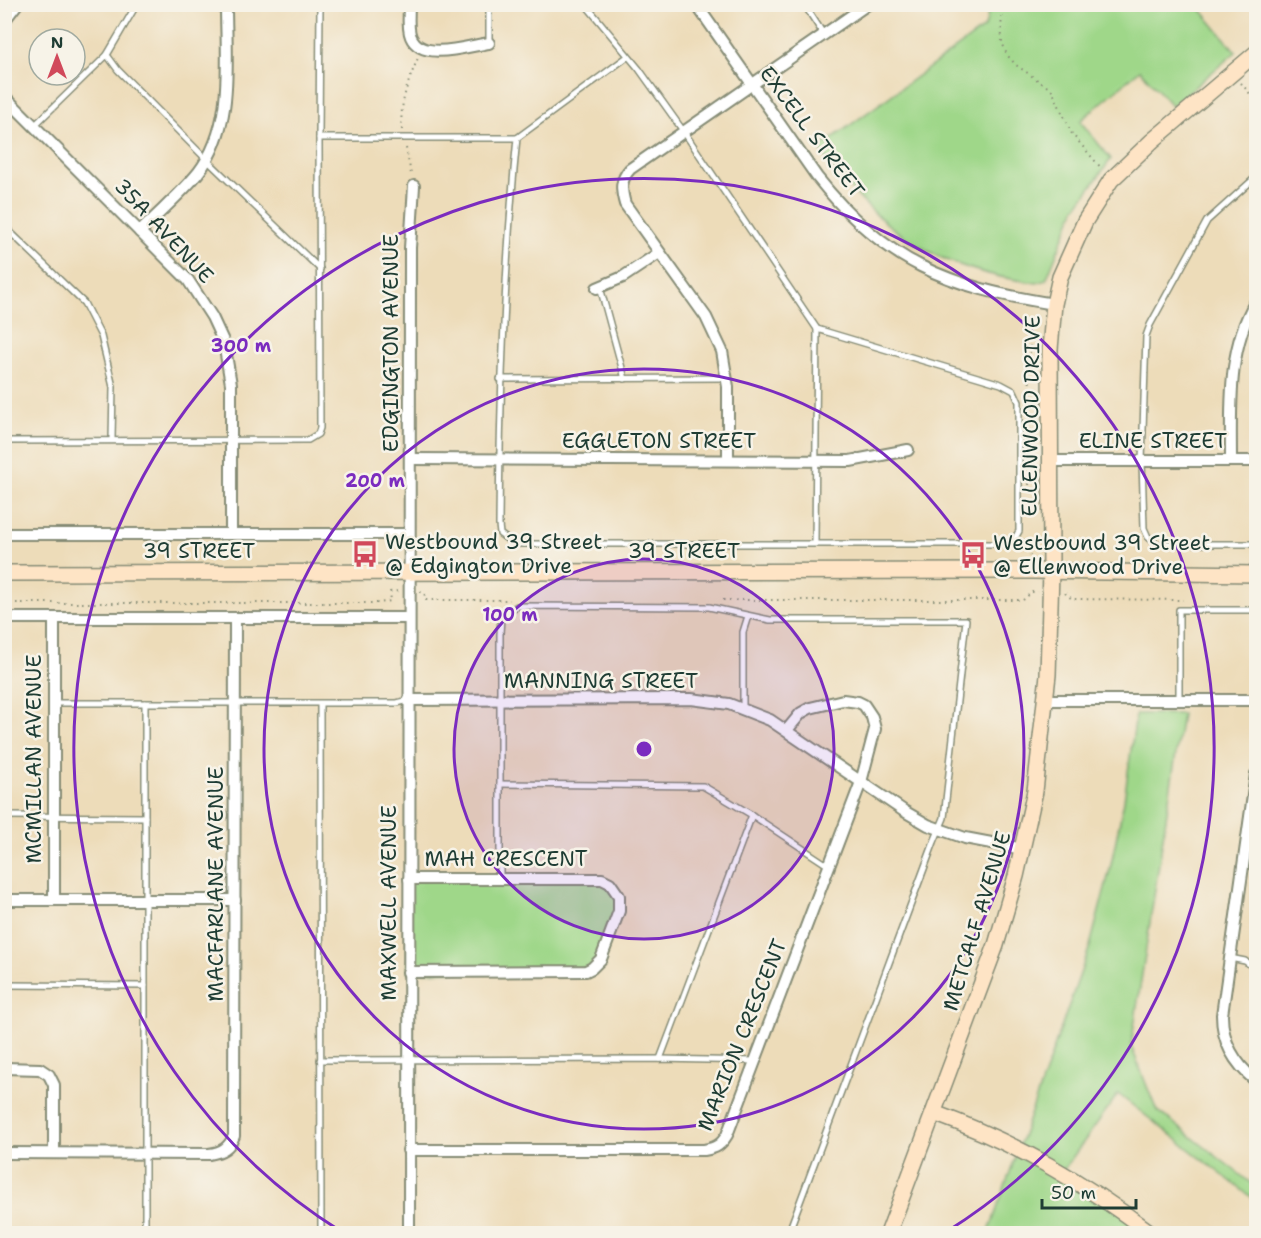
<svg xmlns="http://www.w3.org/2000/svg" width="1261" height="1238" font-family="'Shantell Sans',sans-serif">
  <rect width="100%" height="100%" fill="#f7f3e8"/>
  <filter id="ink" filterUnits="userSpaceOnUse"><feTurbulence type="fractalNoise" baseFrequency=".0167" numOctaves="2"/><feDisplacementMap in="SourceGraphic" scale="12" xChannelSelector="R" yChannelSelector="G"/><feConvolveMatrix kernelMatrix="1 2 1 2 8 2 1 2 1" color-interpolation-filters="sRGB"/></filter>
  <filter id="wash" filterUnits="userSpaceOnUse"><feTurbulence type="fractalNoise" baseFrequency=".008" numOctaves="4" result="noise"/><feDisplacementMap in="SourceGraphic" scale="24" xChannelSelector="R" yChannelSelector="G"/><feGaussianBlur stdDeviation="1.35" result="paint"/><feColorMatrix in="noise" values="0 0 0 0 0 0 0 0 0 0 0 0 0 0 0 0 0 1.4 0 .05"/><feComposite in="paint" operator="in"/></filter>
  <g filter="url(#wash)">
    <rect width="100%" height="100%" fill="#eddcb9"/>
    <g fill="#9fd789" stroke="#5f8a5e" stroke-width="1.5">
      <path d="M990,5H1197L1236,52L1172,106L1140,70L1080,121L1111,159L1075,209L1046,280L1037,283C937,271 876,230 819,148L985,27Z"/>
      <polygon points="1136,714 1182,714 1131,1046 1156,1109 1256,1187 1256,1201 1118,1094 1062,1172 1152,1233 988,1234 1090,946 1110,869 1124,801"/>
      <polygon points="409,879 602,879 620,904 592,968 408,972"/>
    </g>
  </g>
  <g filter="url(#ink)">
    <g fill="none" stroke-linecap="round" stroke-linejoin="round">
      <defs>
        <g id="lane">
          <polyline points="320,4 319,138 517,138"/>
          <polyline points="489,4 489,43"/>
          <path d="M585,4L639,69L684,132L817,329L1001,384L1014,391L1019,402V531L1014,540L1001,544H517L511,542L500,534L499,525C500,395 504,267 517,138L627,57"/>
          <polyline points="804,4 824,35"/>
          <polyline points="107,55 118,70 207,160 320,269"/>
          <polyline points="34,126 107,55 134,9 134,4"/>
          <polyline points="1256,177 1207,221 1150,325 1146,336 1142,461 1144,528 1148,537 1157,544 1256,544"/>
          <polyline points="4,226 84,303 101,336 113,387 112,439"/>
          <polyline points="600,287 625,379"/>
          <polyline points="500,379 727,378"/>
          <polyline points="4,441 308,440 318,434 320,428 319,138"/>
          <polyline points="815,543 817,329"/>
          <polyline points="1179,700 1179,610 1256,610"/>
          <polyline points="54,703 397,703 409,700"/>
          <polyline points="145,703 145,1234"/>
          <polyline points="320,704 321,1234"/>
          <polyline points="743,709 743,632 748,616"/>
          <polyline points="500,784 703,786 752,815 829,866"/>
          <polyline points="4,816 145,817"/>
          <polyline points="500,878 500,634 501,617 517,606 709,607 770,620 966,620 944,818 934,842 788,1234"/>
          <polyline points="1230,958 1245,961 1256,969"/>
          <polyline points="4,985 145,986"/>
          <polyline points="660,1059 752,815"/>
          <polyline points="320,1060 660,1059 755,1061"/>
        </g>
        <g id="street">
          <path d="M409,4C409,15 407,28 411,37C422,62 468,46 489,43"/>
          <path d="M696,4L817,177C885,263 948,287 1054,304"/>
          <polyline points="4,21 17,4"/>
          <polyline points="4,96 188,280 212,317 224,343 231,384 231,533"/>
          <path d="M140,232C159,212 181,194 198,173C235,125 226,61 226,4"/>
          <polyline points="597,288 623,277 659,253"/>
          <polyline points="410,459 850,461 908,450"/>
          <path d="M728,460V387L722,351L706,317L625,204C621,190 620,180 630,169L868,4"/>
          <path d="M1231,460C1231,407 1227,349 1256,301"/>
          <polyline points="1050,461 1256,461"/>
          <polyline points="4,534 409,534"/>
          <polyline points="4,618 409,618"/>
          <polyline points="54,618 54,900"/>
          <polyline points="409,700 691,699 729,704 770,720 904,811 928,825 965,838 1023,849"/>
          <polyline points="1047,700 1256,700"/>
          <path d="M1256,774L1222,1015C1222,1042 1235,1064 1256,1081"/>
          <polyline points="4,900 235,900"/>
          <polyline points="408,972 586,971 592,968 601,959 619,911 619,896 610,883 602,879 409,879"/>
          <polyline points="4,1068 40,1069 49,1075 54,1085 54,1153"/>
          <path d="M408,1150H704C716,1148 721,1145 727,1135L861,782L875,729L872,717L864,705L858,702L843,700L810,708L801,713L787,730"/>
          <path d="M4,1153L209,1154C222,1152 229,1148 234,1136L235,618"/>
          <polyline points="409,1234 410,248 414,186"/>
        </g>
        <g id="secondary">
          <polyline points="4,573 1031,571 1256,574"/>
          <path d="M934,1113C1016,1143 1082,1181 1152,1234"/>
          <polyline points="888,1234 996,945 1016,876 1035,791 1048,675 1051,571 1050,349 1054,304 1060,277 1085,221 1111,180 1152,141 1256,53"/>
        </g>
      </defs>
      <use href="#lane" stroke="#868c76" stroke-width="8"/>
      <use href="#street" stroke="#868c76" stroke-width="14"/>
      <use href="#secondary" stroke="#868c76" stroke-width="18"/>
      <g stroke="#868c76" stroke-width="2" stroke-dasharray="1.5 4.5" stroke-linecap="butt">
        <polyline points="1001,4 1002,42 1007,55 1016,65 1052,90 1072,134 1102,169"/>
        <polyline points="1241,83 1256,101"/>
        <path d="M402,130C399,104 408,82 418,58"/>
        <polyline points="406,148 411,174"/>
        <polyline points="1029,491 1030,335 1034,318"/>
        <polyline points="1025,539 1026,549 1029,550 1030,557"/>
        <polyline points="420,592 424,592 426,600 510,600"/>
        <polyline points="1065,593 1072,599 1183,600"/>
        <polyline points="723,600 1023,600 1032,592 1038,592"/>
        <polyline points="4,603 378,603 391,601 390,592 399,591"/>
      </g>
      <use href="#lane" stroke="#fff" stroke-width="5"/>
      <use href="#street" stroke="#fff" stroke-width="10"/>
      <use href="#secondary" stroke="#fee4c5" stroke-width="15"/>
    </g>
  </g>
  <circle cx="644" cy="749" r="190" fill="#7b2cbf" fill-opacity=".12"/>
  <g fill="none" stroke="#7b2cbf" stroke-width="3">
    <circle cx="644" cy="749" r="190"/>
    <circle cx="644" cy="749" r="380"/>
    <path d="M342 1232A570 570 0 1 1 946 1232"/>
  </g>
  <defs>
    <symbol id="bus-bare" viewBox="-9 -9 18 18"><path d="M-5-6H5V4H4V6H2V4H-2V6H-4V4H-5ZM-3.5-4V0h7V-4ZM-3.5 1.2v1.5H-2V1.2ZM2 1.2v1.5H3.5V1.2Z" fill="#d1495b" stroke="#f7f3e8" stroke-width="2.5" paint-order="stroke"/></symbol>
  </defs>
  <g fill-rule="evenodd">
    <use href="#bus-bare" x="346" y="535" width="38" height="38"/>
    <use href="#bus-bare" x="954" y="536" width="38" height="38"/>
  </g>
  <g text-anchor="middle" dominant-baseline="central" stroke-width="5" stroke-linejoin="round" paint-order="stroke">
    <g font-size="21" fill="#1f3d34" stroke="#f7f3e8">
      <text transform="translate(812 132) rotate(53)">EXCELL STREET</text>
      <text transform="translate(164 231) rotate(47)">35A AVENUE</text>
      <text transform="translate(391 343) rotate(-90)">EDGINGTON AVENUE</text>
      <text transform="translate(1031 416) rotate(-89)">ELLENWOOD DRIVE</text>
      <text x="659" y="441">EGGLETON STREET</text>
      <text x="1153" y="441">ELINE STREET</text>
      <text x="199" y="551">39 STREET</text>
      <text x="684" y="551">39 STREET</text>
      <text x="601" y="681">MANNING STREET</text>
      <text transform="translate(34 759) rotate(-90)">MCMILLAN AVENUE</text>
      <text x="506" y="859">MAH CRESCENT</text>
      <text transform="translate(216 884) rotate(-90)">MACFARLANE AVENUE</text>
      <text transform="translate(389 903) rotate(-90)">MAXWELL AVENUE</text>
      <text transform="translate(977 921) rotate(-73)">METCALF AVENUE</text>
      <text transform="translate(742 1035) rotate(-68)">MARION CRESCENT</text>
    </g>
    <g font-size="21" fill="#1f3d34" stroke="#f7f3e8" text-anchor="start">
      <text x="385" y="542">Westbound 39 Street<tspan x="385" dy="24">@ Edgington Drive</tspan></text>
      <text x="993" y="543">Westbound 39 Street<tspan x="993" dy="24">@ Ellenwood Drive</tspan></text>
    </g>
  </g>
  <circle cx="644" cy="749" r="9" fill="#7b2cbf" stroke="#f7f3e8" stroke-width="3"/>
  <g font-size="18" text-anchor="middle" font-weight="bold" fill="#7b2cbf" stroke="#f7f3e8" stroke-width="5" stroke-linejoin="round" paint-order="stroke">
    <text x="241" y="352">300 m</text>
    <text x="375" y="487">200 m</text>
    <text x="510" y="621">100 m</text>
  </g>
  <rect width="1261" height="1238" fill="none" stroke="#f7f3e8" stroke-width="24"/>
  <g transform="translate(57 57)"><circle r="28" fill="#f7f3e8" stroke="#a1aaa0" stroke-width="1.5"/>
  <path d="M0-4.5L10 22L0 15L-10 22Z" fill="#d1495b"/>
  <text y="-9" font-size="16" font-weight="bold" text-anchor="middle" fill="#1f3d34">N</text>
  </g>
  <path d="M1042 1199v9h94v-9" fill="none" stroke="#1f3d34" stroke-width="3"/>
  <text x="1051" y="1199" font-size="18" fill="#1f3d34" stroke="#f7f3e8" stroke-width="4.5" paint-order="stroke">50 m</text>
</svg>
